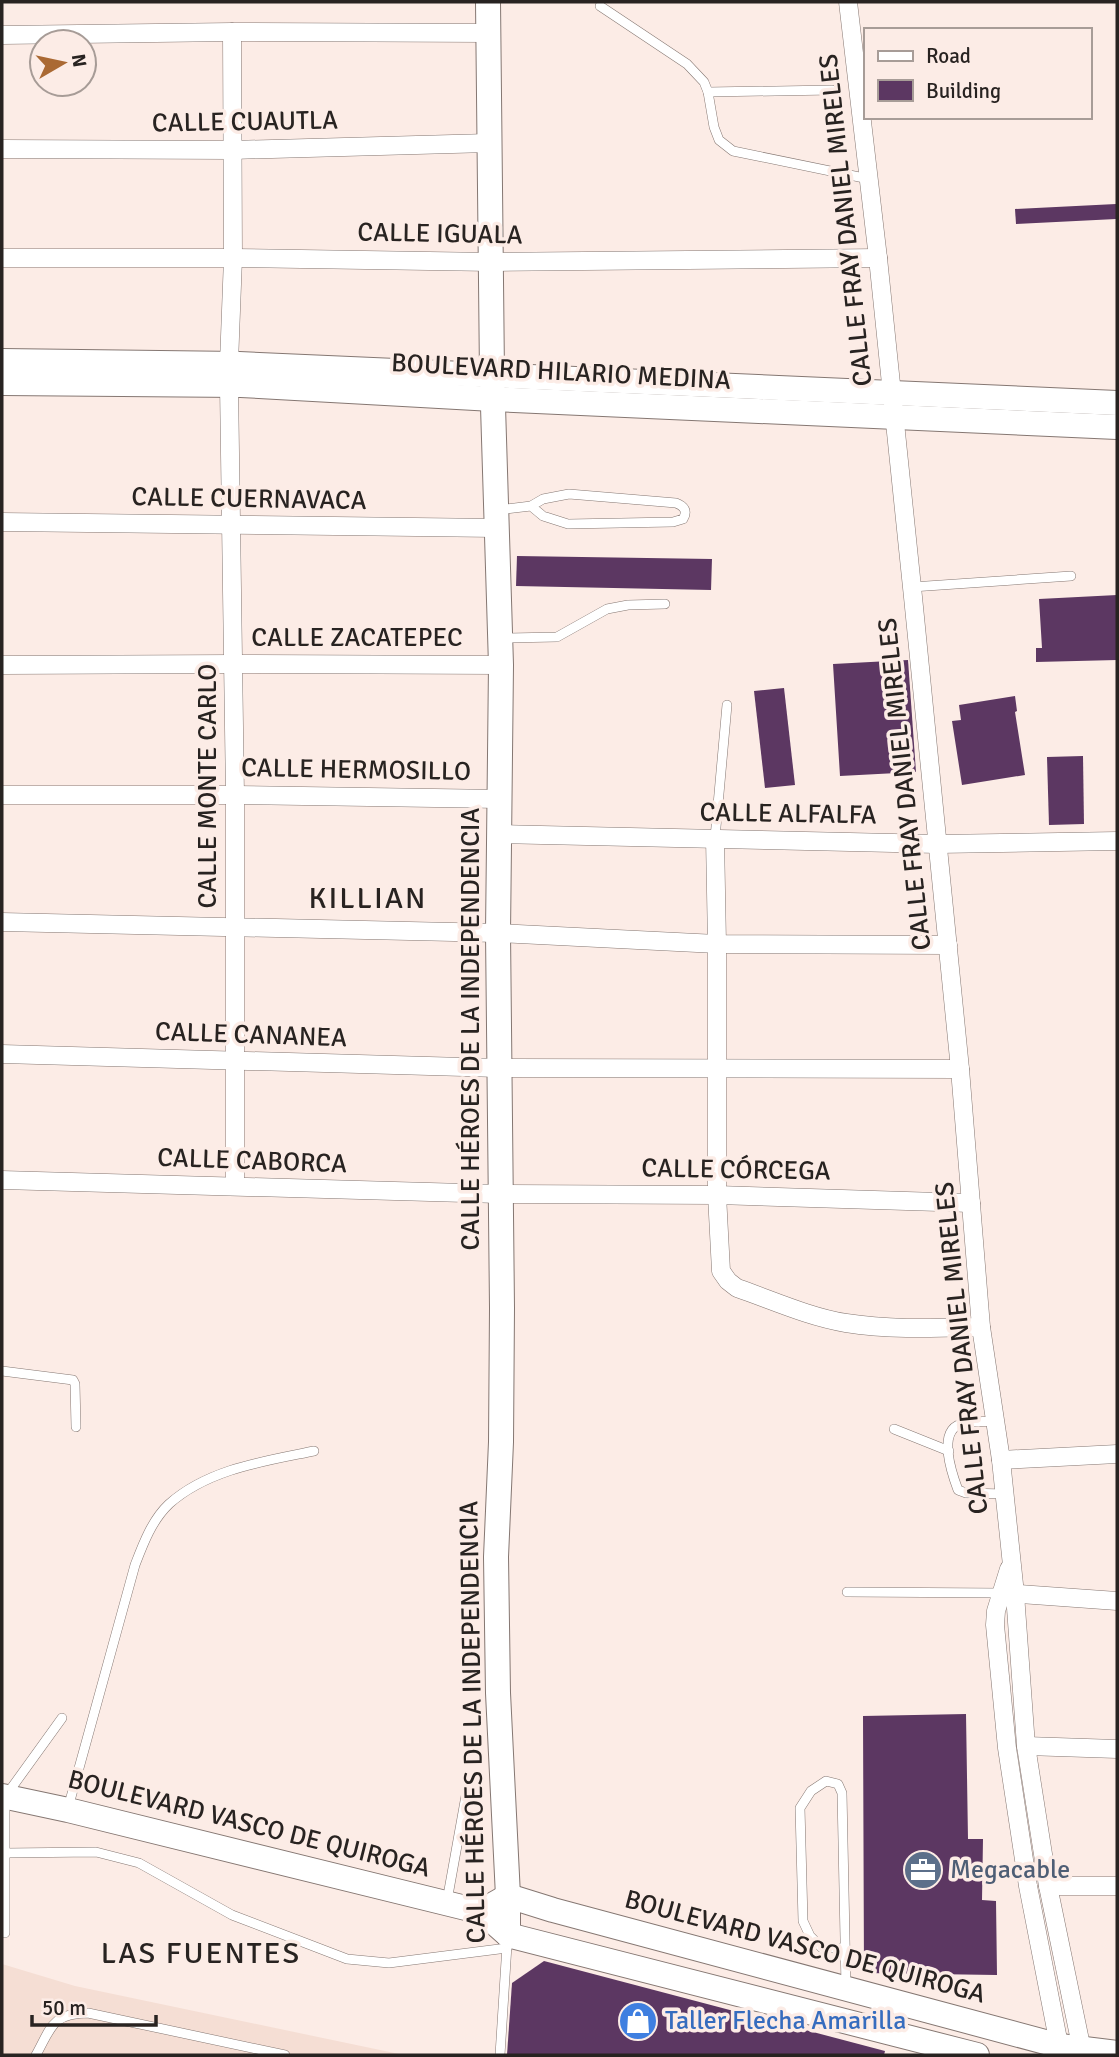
<svg xmlns="http://www.w3.org/2000/svg" width="1119" height="2057" font-family="Signika,sans-serif">
  <rect width="100%" height="100%" fill="#fcece6"/>
  <polygon fill="#f5ded4" points="2,1964 75,1986 404,2055 2,2055"/>
  <g fill="#5c3762">
    <polygon points="1116,204 1116,219 1016,224 1015,209"/>
    <polygon points="517,556 712,559 711,590 516,586"/>
    <polygon points="1117,595 1117,660 1036,662 1036,648 1042,648 1039,599"/>
    <polygon points="908,660 916,772 840,776 833,664"/>
    <polygon points="784,688 795,785 765,788 754,691"/>
    <polygon points="1015,696 1017,711 1015,712 1025,775 962,785 952,721 961,720 959,705"/>
    <polygon points="1083,756 1084,824 1049,825 1047,757"/>
    <polygon points="966,1714 968,1839 983,1839 982,1900 996,1901 997,1975 864,1973 863,1716"/>
    <polygon points="544,1961 885,2051 884,2055 507,2055 512,1983"/>
  </g>
  <g fill="none" stroke-linecap="round" stroke-linejoin="round">
    <defs>
      <g id="lane">
        <polyline points="600,6 687,64 704,82 708,92 714,127 719,140 733,151 869,179"/>
        <polyline points="708,92 832,90"/>
        <path d="M497,510L531,506L543,499L569,494L676,503C684,506 688,511 683,519L673,522L568,524L543,516L531,506"/>
        <polyline points="912,587 1071,576"/>
        <polyline points="502,638 557,637 607,609 628,605 665,604"/>
        <polyline points="715,838 727,705"/>
        <polyline points="2,1371 73,1380 75,1384 76,1427"/>
        <path d="M995,1421C984,1422 971,1421 961,1424C937,1431 952,1474 958,1490L966,1493L1005,1494"/>
        <polyline points="894,1429 949,1451"/>
        <polyline points="847,1592 1002,1593"/>
        <path d="M68,1808L135,1565C143,1544 152,1520 169,1504C208,1469 265,1461 314,1451"/>
        <polyline points="5,1853 96,1852 139,1863 232,1915 347,1959 389,1963 507,1948"/>
        <polyline points="447,1901 467,1790"/>
        <polyline points="5,1933 5,1797 62,1718"/>
        <polyline points="845,1948 822,1948 810,1936 803,1921 800,1808 811,1791 826,1781 838,1784 842,1793 846,1987"/>
        <path d="M36,2055C51,2028 52,2013 88,2013L285,2055"/>
        <polyline points="500,2055 507,1945"/>
      </g>
      <g id="street">
        <polyline points="848,2 878,258 913,597 960,1069 981,1327 1001,1460 1015,1594 1026,1746 1048,1886 1083,2055"/>
        <polyline points="2,35 232,32 488,33"/>
        <polyline points="2,149 232,150 489,143"/>
        <polyline points="2,258 233,258 492,262 878,258"/>
        <polyline points="229,363 233,258 232,32"/>
        <polyline points="229,385 235,795 235,1186"/>
        <polyline points="2,522 496,528"/>
        <polyline points="2,665 234,664 501,665"/>
        <polyline points="2,795 235,795 500,799"/>
        <polyline points="500,834 937,844 1117,841"/>
        <path d="M715,838L717,944V1195L721,1271L728,1281L737,1288C772,1300 809,1317 846,1323C890,1330 936,1328 981,1327"/>
        <polyline points="2,922 498,933 717,944 948,945"/>
        <polyline points="2,1054 499,1068 960,1069"/>
        <polyline points="2,1180 500,1194 717,1195 971,1203"/>
        <polyline points="1001,1460 1117,1454"/>
        <polyline points="1009,1569 996,1611 995,1625 1007,1748 1028,1886 1061,2055"/>
        <polyline points="1006,1593 1117,1601"/>
        <polyline points="1026,1746 1117,1749"/>
        <polyline points="1048,1886 1117,1886"/>
      </g>
      <g id="secondary">
        <polyline points="488,2 492,374 501,665 498,933 502,1308 501,1442 496,1557 498,1693 508,1896 508,1935"/>
        <polyline points="2,361 239,364 1117,403"/>
        <polyline points="2,383 241,385 493,399 1117,427"/>
        <polyline points="2,1796 68,1810 482,1912 508,1935 977,2055"/>
        <polyline points="494,1904 508,1896 553,1910 1060,2046 1117,2053"/>
      </g>
    </defs>
    <use href="#lane" stroke="#857772" stroke-width="10"/>
    <use href="#street" stroke="#857772" stroke-width="19"/>
    <use href="#secondary" stroke="#857772" stroke-width="26"/>
    <use href="#lane" stroke="#fff" stroke-width="9"/>
    <use href="#street" stroke="#fff" stroke-width="18"/>
    <use href="#secondary" stroke="#fff" stroke-width="24"/>
  </g>
  <defs>
    <symbol id="office-disc" viewBox="-11 -11 22 22"><circle r="9.5" fill="#5c6f8a" stroke="#fcece6"/><path d="M-6-3h4V-5.5h4V-3h4V5H-6ZM-1-4.5V-3h2v-1.5ZM-6 0V1H6V0Z" fill="#fff"/></symbol>
    <symbol id="shop-disc" viewBox="-11 -11 22 22"><circle r="9.5" fill="#3f7fe0" stroke="#fcece6"/><path d="M-5-2.5h2.3a2.7 3.5 0 0 1 5.4 0H5L5.5 6h-11ZM-1.5-2.5h3a1.5 2.3 0 0 0-3 0Z" fill="#fff"/></symbol>
  </defs>
  <g fill-rule="evenodd">
    <use href="#office-disc" x="901" y="1848" width="44" height="44"/>
    <use href="#shop-disc" x="616" y="1999" width="44" height="44"/>
  </g>
  <g text-anchor="middle" dominant-baseline="central" stroke-width="7" stroke-linejoin="round" paint-order="stroke">
    <g font-size="26" fill="#282321" stroke="#fcece6">
      <text transform="translate(245 122) rotate(-1)">CALLE CUAUTLA</text>
      <text transform="translate(846 220) rotate(-96)">CALLE FRAY DANIEL MIRELES</text>
      <text transform="translate(440 234) rotate(1)">CALLE IGUALA</text>
      <text transform="translate(561 372) rotate(3)">BOULEVARD HILARIO MEDINA</text>
      <text transform="translate(249 499) rotate(1)">CALLE CUERNAVACA</text>
      <text x="357" y="638">CALLE ZACATEPEC</text>
      <text transform="translate(356 770) rotate(1)">CALLE HERMOSILLO</text>
      <text transform="translate(905 784) rotate(-96)">CALLE FRAY DANIEL MIRELES</text>
      <text transform="translate(208 786) rotate(-90)">CALLE MONTE CARLO</text>
      <text transform="translate(788 814) rotate(1)">CALLE ALFALFA</text>
      <text transform="translate(471 1029) rotate(-90)">CALLE HÉROES DE LA INDEPENDENCIA</text>
      <text transform="translate(251 1035) rotate(2)">CALLE CANANEA</text>
      <text transform="translate(252 1161) rotate(2)">CALLE CABORCA</text>
      <text transform="translate(736 1170) rotate(1)">CALLE CÓRCEGA</text>
      <text transform="translate(962 1348) rotate(-96)">CALLE FRAY DANIEL MIRELES</text>
      <text transform="translate(473 1722) rotate(-91)">CALLE HÉROES DE LA INDEPENDENCIA</text>
      <text transform="translate(249 1824) rotate(14)">BOULEVARD VASCO DE QUIROGA</text>
      <text transform="translate(805 1947) rotate(15)">BOULEVARD VASCO DE QUIROGA</text>
    </g>
    <g font-size="26" fill="#4e5e75" stroke="#fcece6" text-anchor="start">
      <text x="950" y="1870">Megacable</text>
    </g>
    <g font-size="26" fill="#366cbe" stroke="#fcece6" text-anchor="start">
      <text x="665" y="2021">Taller Flecha Amarilla</text>
    </g>
    <g font-size="30" letter-spacing="2" fill="#282321" stroke="#fcece6">
      <text x="368" y="898">KILLIAN</text>
      <text x="201" y="1953">LAS FUENTES</text>
    </g>
  </g>
  <rect width="1119" height="2057" fill="none" stroke="#282321" stroke-width="7"/>
  <rect x="864" y="28" width="228" height="91" fill="#fcece6" stroke="#a79c97" stroke-width="2"/>
  <rect x="878" y="51" width="35" height="10" fill="#ffffff" stroke="#a79c97" stroke-width="2"/>
  <text x="926" y="63" font-size="21" fill="#282321">Road</text>
  <rect x="878" y="80" width="35" height="21" fill="#5c3762" stroke="#a79c97" stroke-width="2"/>
  <text x="926" y="98" font-size="21" fill="#282321">Building</text>
  <g transform="translate(63 63) rotate(81)"><circle r="33" fill="#fcece6" stroke="#a79c97" stroke-width="2"/>
  <path d="M0-5L12 26L0 18L-12 26Z" fill="#aa6933"/>
  <text y="-10" font-size="19" font-weight="bold" text-anchor="middle" fill="#282321">N</text>
  </g>
  <path d="M32 2015v10h124v-10" fill="none" stroke="#282321" stroke-width="3.5"/>
  <text x="42" y="2015" font-size="21" fill="#282321" stroke="#fcece6" stroke-width="5" paint-order="stroke">50 m</text>
</svg>
